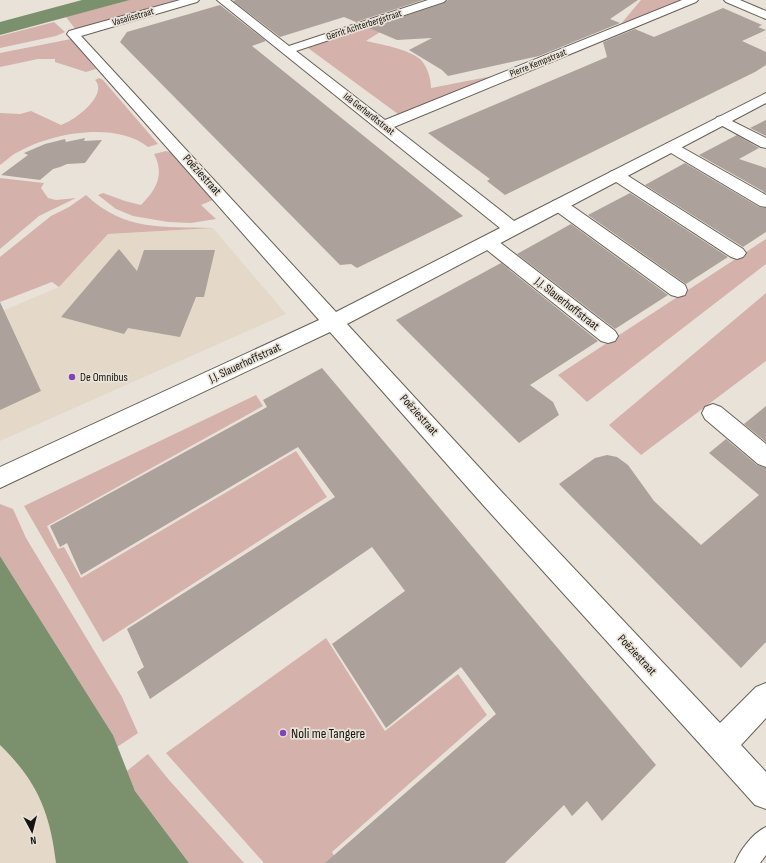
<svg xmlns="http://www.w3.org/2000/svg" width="766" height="863" font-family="'Sofia Sans Condensed',sans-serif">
  <rect width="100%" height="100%" fill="#e9e2d8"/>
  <g fill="#e4d9c8">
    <polygon points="213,228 286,314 0,441 0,312 59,287 108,234"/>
    <polygon points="0,655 104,863 0,863"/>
  </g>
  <g fill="#d5b1ac">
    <polygon points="130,0 179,0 76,30 66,17"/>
    <polygon points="641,0 680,0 620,25"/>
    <path d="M407,15L366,41C380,44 408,49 420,59C427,66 431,78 431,88L503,74L398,114L308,48Z"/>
    <polygon points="54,22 65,32 56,36 0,48 0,36"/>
    <polygon points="71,39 96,69 86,72 55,62 55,59 38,59 0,67 0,53"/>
    <path d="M99,78L103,80L158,144L148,147C115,121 52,133 18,152C11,155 6,161 0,165V113L20,114L31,111L61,125C74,121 109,95 95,80Z"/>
    <path d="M166,151L175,153L215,199L201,205L216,219L191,223L168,222L133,216L116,209L98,195L103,193L125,201L141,205C156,190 165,175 154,154Z"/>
    <polygon points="0,178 44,183 41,188 48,198 56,200 76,198 39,216 0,249"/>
    <path d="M86,195C125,232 164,226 213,228L108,234L59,287L52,282L0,302V257L51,216L69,207Z"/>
    <polygon points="766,239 766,264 587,402 558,375"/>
    <polygon points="766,293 766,361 641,455 609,425"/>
    <polygon points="256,395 263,406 47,526 58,549 64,547 81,578 296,451 327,497 103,642 24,506"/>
    <polygon points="0,504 13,509 26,538 122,697 138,733 117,747 113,735 0,556"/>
    <polygon points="326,638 385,731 458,674 487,715 332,852 338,863 264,863 166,753"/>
    <polygon points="148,754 169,780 244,863 189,863 135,791 127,771"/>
  </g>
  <g fill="#7b916d">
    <polygon points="82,0 130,0 0,35 0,22"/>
    <path d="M0,556L113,735L135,791L189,863H56C50,812 37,781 0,745Z"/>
  </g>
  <g fill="#aca19b">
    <polygon points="236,0 423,0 356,22 344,17 280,37 233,1"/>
    <polygon points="448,0 638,0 610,19 620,23 539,56 448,76 442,70 409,50 432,38 397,40 369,28 444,3"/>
    <polygon points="220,5 266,41 252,46 463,216 357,268 351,264 340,265 120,42 127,32"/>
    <polygon points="723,8 762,25 758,27 766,30 742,41 766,52 766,65 755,72 505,195 487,181 490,179 428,133 607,57 603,42 635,29 654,37"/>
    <polygon points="766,120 766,136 750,128"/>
    <polygon points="737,135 759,148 739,159 766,168 766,193 699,155"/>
    <polygon points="85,138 84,141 102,140 85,163 67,164 60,167 53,169 40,180 1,175 28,155 24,153 45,144 65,139 66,142"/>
    <polygon points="685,163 759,207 766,208 766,232 743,247 645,185"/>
    <polygon points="630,193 728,257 686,284 588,215"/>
    <polygon points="571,224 668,295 615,329 517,254"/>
    <polygon points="119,249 137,271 144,250 215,250 204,297 196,297 180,337 128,328 124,334 61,317"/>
    <polygon points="501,263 598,341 530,385 553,402 559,415 519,443 396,320"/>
    <polygon points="0,302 41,391 0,410"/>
    <polygon points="322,368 656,765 602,821 587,801 572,816 564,805 505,863 325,863 496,714 461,667 386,728 332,644 405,591 372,547 150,699 137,672 144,667 127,629 335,497 298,447 81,575 67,543 60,547 50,526 267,407 263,400"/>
    <polygon points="766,406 766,442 744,424"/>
    <polygon points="726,439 757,465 766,468 766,642 741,668 559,484 595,458 607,455 617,457 628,465 654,501 701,545 759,495 709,453"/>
  </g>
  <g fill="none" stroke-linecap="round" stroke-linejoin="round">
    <defs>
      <path id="service" d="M766,827V855L760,863H735C740,850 753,833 766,827Z"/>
      <g id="pedestrian">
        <polygon points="722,116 766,138 766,148 761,147 717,123 715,120 717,117"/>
        <polygon points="671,142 676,144 766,195 766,207 760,206 666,150 663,147 666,144"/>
        <polygon points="616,170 622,172 743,249 746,253 743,257 737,259 731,257 610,178 608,175 610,172"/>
        <polygon points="559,200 565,201 685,285 687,290 685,295 678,297 671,295 553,209 551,205 553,201"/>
        <polygon points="488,236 494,238 615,331 618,336 615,341 608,343 601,341 482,246 479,242 482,238"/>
        <polygon points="713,404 721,407 766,444 766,467 758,464 705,419 702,413 705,407"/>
      </g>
      <g id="minor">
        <polygon points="180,0 199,0 197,2 81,36 336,312 500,228 217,0 230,0 289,46 428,0 446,0 444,2 296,51 385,120 682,0 698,0 696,2 394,127 514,221 766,93 766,103 347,324 500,490 720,723 756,687 766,683 766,718 741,745 766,772 766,809 755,805 710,755 484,506 330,332 0,488 0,467 319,320 67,34 69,31"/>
        <polygon points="724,0 740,0 766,11 766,19 726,2"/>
      </g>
    </defs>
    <use href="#service" stroke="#676158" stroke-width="2"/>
    <use href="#pedestrian" stroke="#676158" stroke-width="2"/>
    <use href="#minor" stroke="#676158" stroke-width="2"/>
    <use href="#service" fill="#fff" fill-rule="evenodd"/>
    <use href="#pedestrian" fill="#fff" fill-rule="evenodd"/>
    <use href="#minor" fill="#fff" fill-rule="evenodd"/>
  </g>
  <g fill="#8044ba" stroke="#e9e2d8" stroke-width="1.5">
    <circle cx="72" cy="377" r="4"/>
    <circle cx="283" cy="733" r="4"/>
  </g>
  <g text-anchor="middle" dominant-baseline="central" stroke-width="3.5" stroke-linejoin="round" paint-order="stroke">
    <g font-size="10" fill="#161410" stroke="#e9e2d8">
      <text transform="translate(133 17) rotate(-16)">Vasalisstraat</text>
      <text transform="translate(364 25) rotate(-18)">Gerrit Achterbergstraat</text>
      <text transform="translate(538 63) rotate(-22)">Pierre Kempstraat</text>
      <text transform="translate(369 114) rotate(38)">Ida Gerhardtstraat</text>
    </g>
    <g font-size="12" fill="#161410" stroke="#e9e2d8">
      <text transform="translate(202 175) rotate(48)">Poëziestraat</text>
      <text transform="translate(567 304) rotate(38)">J.J. Slauerhoffstraat</text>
      <text transform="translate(245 363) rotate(-25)">J.J. Slauerhoffstraat</text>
      <text transform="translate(419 415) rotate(48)">Poëziestraat</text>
      <text transform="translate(637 655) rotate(47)">Poëziestraat</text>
    </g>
    <g font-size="12" fill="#161410" stroke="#e9e2d8" text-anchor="start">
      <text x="80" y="377">De Omnibus</text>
    </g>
    <g font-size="14" fill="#161410" stroke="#e9e2d8" text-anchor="start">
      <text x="291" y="733">Noli me Tangere</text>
    </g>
  </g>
  <g transform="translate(32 831) rotate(173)" stroke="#e9e2d8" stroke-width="3" paint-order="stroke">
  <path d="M0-3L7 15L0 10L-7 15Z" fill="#161410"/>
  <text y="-6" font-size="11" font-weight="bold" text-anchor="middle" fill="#161410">N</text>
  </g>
</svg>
